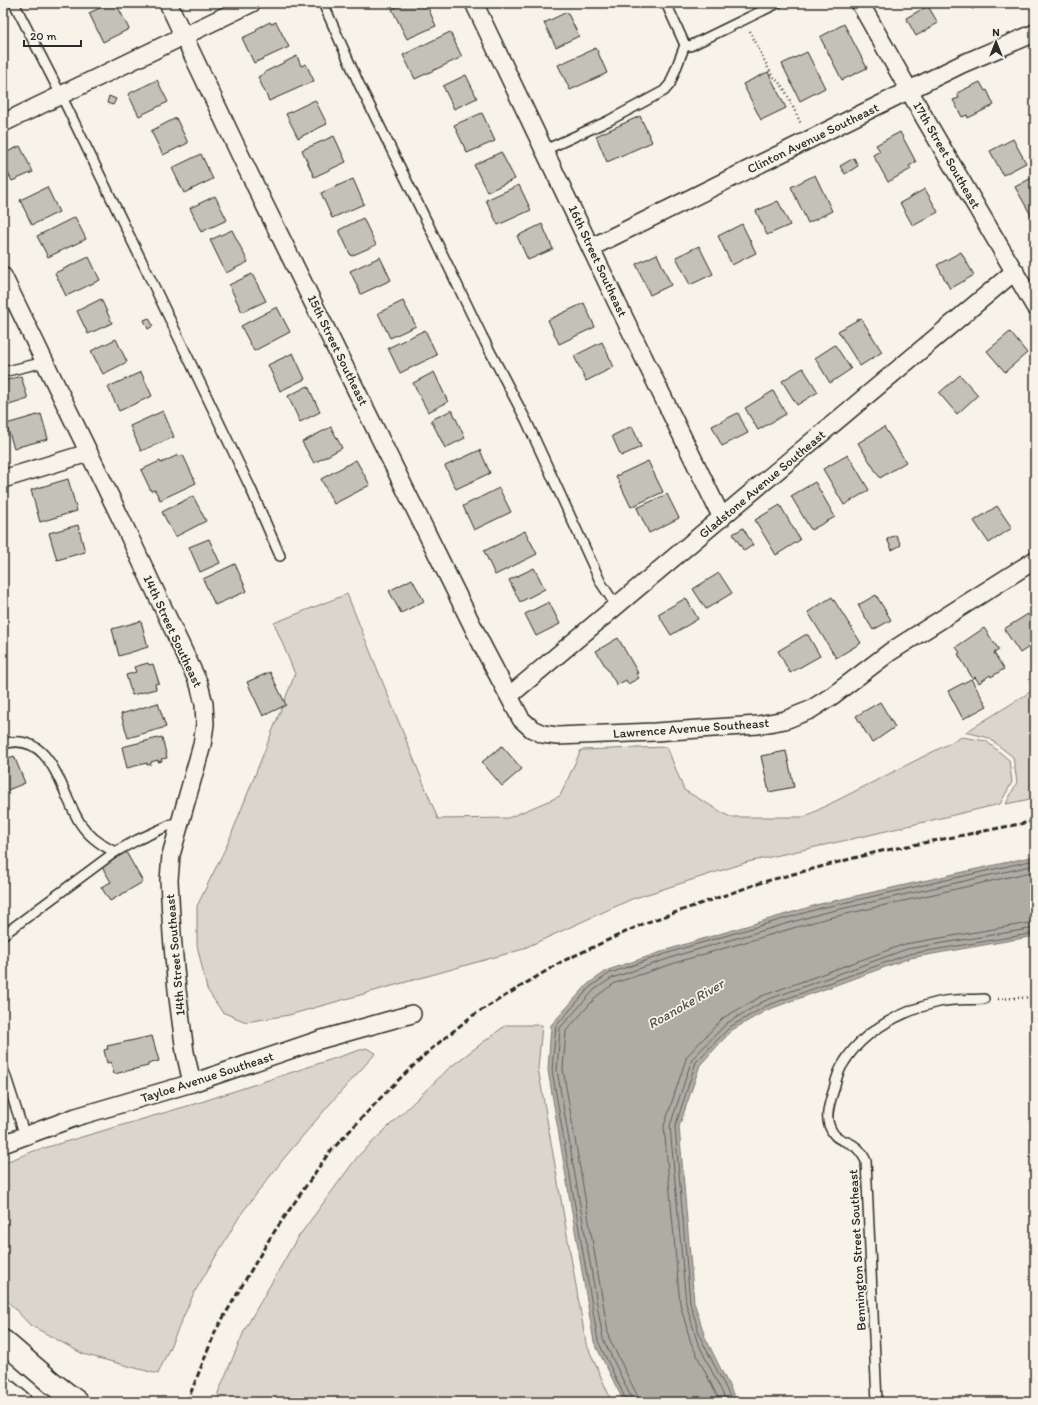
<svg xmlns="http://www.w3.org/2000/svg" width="1038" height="1405" font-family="Itim,sans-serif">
  <rect width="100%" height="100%" fill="#f7f3e8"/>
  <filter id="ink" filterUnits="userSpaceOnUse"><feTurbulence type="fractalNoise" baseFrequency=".025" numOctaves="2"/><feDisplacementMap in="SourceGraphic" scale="8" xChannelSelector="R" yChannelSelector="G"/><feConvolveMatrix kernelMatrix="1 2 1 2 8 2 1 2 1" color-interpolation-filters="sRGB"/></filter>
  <g filter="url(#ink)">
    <g fill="#dad6cc" stroke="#82807c">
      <polygon points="347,594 438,819 508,818 560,796 581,750 667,747 684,790 730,817 804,817 962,737 986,741 1009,760 1012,782 1000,804 865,836 748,862 632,899 520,950 289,1015 246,1022 222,1012 207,989 197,945 197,906 228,843 295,674 274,623"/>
      <polygon points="1035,689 1035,798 1006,804 1017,782 1013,757 989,738 966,732"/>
      <polygon points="506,1025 542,1025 538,1068 586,1343 612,1402 220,1402 218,1393 245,1329 296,1240 358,1156 449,1068"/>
      <polygon points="366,1048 376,1053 329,1105 285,1157 241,1214 194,1293 158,1374 83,1354 30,1325 3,1296 3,1163 34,1151 201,1102"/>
    </g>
    <polygon fill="#afaca4" stroke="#7a7874" points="1035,856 1035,936 910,958 767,1010 732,1030 700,1065 679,1127 694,1302 705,1337 737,1402 624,1402 594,1342 548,1070 551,1025 588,984 608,970 679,946 820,904"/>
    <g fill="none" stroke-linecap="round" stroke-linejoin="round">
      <g stroke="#605f5b" stroke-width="1">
        <polyline points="627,1402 598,1341 552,1070 556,1026 590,987 610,973 680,949 821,908 1035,860"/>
        <polyline points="632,1402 631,1397 603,1339 557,1070 560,1028 594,990 612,978 682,954 823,913 1035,865"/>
        <polyline points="638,1402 637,1395 609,1338 563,1069 566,1031 598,995 615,983 684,960 824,919 1035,871"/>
        <polyline points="720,1402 691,1343 680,1304 664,1126 687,1056 723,1018 762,996 905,944 1035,922"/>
        <polyline points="727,1402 697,1341 686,1303 670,1126 692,1059 727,1023 764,1001 907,949 1035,928"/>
        <polyline points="733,1402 701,1339 690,1303 675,1127 696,1062 730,1027 766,1006 909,954 1035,933"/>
      </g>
    </g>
    <g fill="#c4c1b9" stroke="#2b2b2b">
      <polygon points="110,3 116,3 129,29 103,42 89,13"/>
      <polygon points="406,3 426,3 436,26 407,39 392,9"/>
      <polygon points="969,3 985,3 972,9"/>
      <polygon points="928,6 938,23 916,36 906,18"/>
      <polygon points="567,12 579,36 556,47 544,23"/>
      <polygon points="270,22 271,24 276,22 289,47 254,63 242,38 257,31 256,29"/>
      <polygon points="844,24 867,68 842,80 820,37"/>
      <polygon points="450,32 462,57 415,79 403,55"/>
      <polygon points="596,48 607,73 570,90 558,65"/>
      <polygon points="807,52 825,88 800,101 782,64"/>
      <polygon points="297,56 301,66 306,64 314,81 269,101 258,77 265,73 265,72"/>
      <polygon points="768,72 786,108 761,120 743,84"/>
      <polygon points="466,75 477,98 454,109 443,86"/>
      <polygon points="157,80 168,102 139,116 128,94"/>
      <polygon points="980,82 985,91 987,90 994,105 968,118 967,115 962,117 953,100 959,98 957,93"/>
      <polygon points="109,96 116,99 113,105 107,103"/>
      <polygon points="315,100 327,124 298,138 286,114"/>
      <polygon points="482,113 495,141 467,153 454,125"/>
      <polygon points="640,116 652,142 607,162 596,136"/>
      <polygon points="176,118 188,143 163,155 151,131"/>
      <polygon points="900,132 916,162 909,166 911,169 888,182 873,155 880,151 876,145"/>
      <polygon points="334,136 346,162 314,177 302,150"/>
      <polygon points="1013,139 1026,163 1003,175 990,151"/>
      <polygon points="20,146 33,172 12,181 3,163 3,154"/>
      <polygon points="501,152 515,179 487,192 474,165"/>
      <polygon points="201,154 213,179 184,193 172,168"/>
      <polygon points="854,158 858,166 845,174 840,166"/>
      <polygon points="815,175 832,211 808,223 791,187"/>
      <polygon points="1035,176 1035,215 1032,217 1015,187"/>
      <polygon points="353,179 364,204 332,218 321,193"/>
      <polygon points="519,185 531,210 498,225 486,200"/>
      <polygon points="47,187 59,212 32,225 20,200"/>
      <polygon points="925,189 938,212 913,226 900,203"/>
      <polygon points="215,196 227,220 201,232 190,208"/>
      <polygon points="778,201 790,225 767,235 756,211"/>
      <polygon points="75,217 86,239 48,257 37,236"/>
      <polygon points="363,218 376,245 351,256 339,230"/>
      <polygon points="542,224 553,249 528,260 517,236"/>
      <polygon points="742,224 756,253 732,265 718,236"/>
      <polygon points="232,230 248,262 226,273 210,240"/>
      <polygon points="699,246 713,274 690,285 676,257"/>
      <polygon points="961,252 974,275 950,289 937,265"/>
      <polygon points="657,254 671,285 650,295 636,264"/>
      <polygon points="89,257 100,280 66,296 55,273"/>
      <polygon points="380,257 391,280 361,294 350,271"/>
      <polygon points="252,274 266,301 242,312 229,285"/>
      <polygon points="101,299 112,323 88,334 77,311"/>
      <polygon points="403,301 416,326 390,338 378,313"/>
      <polygon points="584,303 595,327 559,344 548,320"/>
      <polygon points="277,307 290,332 254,351 241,326"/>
      <polygon points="149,318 153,326 148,329 144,320"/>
      <polygon points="861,318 882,352 860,366 838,331"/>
      <polygon points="425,330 437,355 400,373 388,348"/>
      <polygon points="1010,332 1027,353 1005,372 987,351"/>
      <polygon points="116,339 127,362 103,374 91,351"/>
      <polygon points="602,342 614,367 586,381 574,356"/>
      <polygon points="835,345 851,369 830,383 815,358"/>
      <polygon points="293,353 305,379 280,391 268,365"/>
      <polygon points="803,368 818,392 797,405 782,381"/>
      <polygon points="141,372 152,396 119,411 108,387"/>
      <polygon points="434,372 448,402 428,412 413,383"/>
      <polygon points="960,375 978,395 957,414 939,393"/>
      <polygon points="21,376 28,399 3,407 3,381"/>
      <polygon points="308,386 320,412 300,422 288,396"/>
      <polygon points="773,391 786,414 758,430 745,408"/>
      <polygon points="452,410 465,438 445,448 431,420"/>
      <polygon points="163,411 174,437 141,451 130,426"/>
      <polygon points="738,413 748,433 722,446 712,426"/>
      <polygon points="41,414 48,439 14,448 6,424"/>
      <polygon points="632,426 641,447 621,456 612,436"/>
      <polygon points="331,427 342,448 314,463 302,442"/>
      <polygon points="884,427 906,462 880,478 858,443"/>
      <polygon points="480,450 490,473 456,489 445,466"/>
      <polygon points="178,455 179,457 183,455 196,483 160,500 155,490 151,491 141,470 160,461 161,463"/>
      <polygon points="848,455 869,490 844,505 823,469"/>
      <polygon points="356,460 370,485 334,504 321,479"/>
      <polygon points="648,461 663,492 631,507 616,476"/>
      <polygon points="68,479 77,511 40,522 31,490"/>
      <polygon points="815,482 835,517 811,530 791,496"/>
      <polygon points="499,488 511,512 474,530 463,506"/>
      <polygon points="667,494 679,518 649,533 637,508"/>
      <polygon points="193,496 206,521 175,537 162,512"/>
      <polygon points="780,505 800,540 776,555 755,520"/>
      <polygon points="997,506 1012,528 989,543 974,521"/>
      <polygon points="78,525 85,552 57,560 49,533"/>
      <polygon points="743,528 753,545 744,551 733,534"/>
      <polygon points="525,531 537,554 495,575 484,551"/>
      <polygon points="896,535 901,545 892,550 887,539"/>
      <polygon points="209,539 220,563 200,572 189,547"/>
      <polygon points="235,564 247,591 215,605 203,579"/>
      <polygon points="534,568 545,589 520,602 509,580"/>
      <polygon points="719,573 732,593 706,609 693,589"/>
      <polygon points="412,579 424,601 401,613 389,591"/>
      <polygon points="876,595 891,620 873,630 858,605"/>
      <polygon points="832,597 861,643 836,658 808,612"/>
      <polygon points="686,598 698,619 671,635 658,614"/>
      <polygon points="549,602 560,624 536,636 525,614"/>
      <polygon points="1028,614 1035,624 1035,643 1020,653 1004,629"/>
      <polygon points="141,621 148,647 119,656 112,629"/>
      <polygon points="984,628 999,650 994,653 1004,669 991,677 990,675 979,683 975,677 973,679 958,654 960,653 956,647"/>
      <polygon points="805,635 808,635 820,656 790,673 778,651"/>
      <polygon points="618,638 638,673 636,673 639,678 628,684 626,680 617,685 596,651"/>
      <polygon points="148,663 149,665 153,664 159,683 155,684 156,689 132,695 126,675 136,672 134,667"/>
      <polygon points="270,672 286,705 263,716 247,682"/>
      <polygon points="971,679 987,706 963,719 948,691"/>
      <polygon points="880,702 895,727 872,743 856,716"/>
      <polygon points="158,703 166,727 128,738 121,714"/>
      <polygon points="162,737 167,758 161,759 162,761 158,762 158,760 151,762 151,764 147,765 147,763 127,768 122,747"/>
      <polygon points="502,746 522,769 502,786 482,762"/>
      <polygon points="786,751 794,787 769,792 761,756"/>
      <polygon points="14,756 25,783 3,792 3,760"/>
      <polygon points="126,852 143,882 110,901 101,887 111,882 102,867"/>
      <polygon points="152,1036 159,1061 148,1064 148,1066 114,1074 111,1062 107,1063 104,1050 108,1049 107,1046"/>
    </g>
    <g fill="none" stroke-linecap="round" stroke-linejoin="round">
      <defs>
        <g id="service">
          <polyline points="14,3 61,95 151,280 251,489 280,556"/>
          <polyline points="323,3 359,84 427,222 482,336 526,420 601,583 617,607"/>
          <polyline points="666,3 685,45 690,46 778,3"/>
          <polyline points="545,150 608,121 664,91 670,84 685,45"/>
          <polyline points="3,372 45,362"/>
          <path d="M3,744C52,729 61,794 80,823C89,837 101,845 115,852L137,840L181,820"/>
          <polyline points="3,935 115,852"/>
          <polyline points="3,1068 25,1136"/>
          <path d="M877,1402L866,1161C863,1155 860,1149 853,1145C841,1138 835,1141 829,1125C825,1114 831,1099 834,1089C836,1079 839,1069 845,1061C864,1030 904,1010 939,1002C953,999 969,1000 984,999"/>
        </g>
        <g id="minor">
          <polyline points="168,3 245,165 484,649 521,719 532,729 543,734 557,736 655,732 758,725 785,720 810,710 832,696 890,652 1035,560"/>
          <polyline points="474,3 617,303 722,518"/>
          <polyline points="860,3 924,117 1035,307"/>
          <polyline points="3,123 252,3"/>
          <polyline points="592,247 962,64 1035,33"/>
          <polyline points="3,276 123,523 199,684 204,704 205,724 202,745 171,855 169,880 172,935 177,990 185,1052 192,1083"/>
          <polyline points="3,479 88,453"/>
          <polyline points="509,696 1015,271"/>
          <polyline points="3,1144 76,1117 192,1083 319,1040 412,1014"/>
        </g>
        <g id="secondary">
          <polyline points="3,1341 52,1383 77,1402"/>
          <polyline points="3,1388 20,1402"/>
        </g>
      </defs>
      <use href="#service" stroke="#2b2b2b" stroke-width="12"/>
      <use href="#minor" stroke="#2b2b2b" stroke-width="20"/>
      <use href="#secondary" stroke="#2b2b2b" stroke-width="25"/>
      <g stroke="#2b2b2b" stroke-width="2.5" stroke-dasharray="1 3" stroke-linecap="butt">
        <polyline points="750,31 771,74 784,88 801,124"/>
        <polyline points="998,999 1035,997"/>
      </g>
      <use href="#service" stroke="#f7f3e8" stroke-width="9"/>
      <use href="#minor" stroke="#f7f3e8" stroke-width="17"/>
      <use href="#secondary" stroke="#f7f3e8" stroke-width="22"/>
      <polyline stroke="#2b2b2b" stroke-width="3" stroke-dasharray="6 3" stroke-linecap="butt" points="187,1402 216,1330 270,1238 328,1154 389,1089 430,1050 472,1016 561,962 645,923 763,882 877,852 1035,821"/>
    </g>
  </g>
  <g text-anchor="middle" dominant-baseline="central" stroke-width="3.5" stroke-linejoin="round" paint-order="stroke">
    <g font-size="13" fill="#2b2b2b" stroke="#f7f3e8">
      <text transform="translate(813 138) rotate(-26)">Clinton Avenue Southeast</text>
      <text transform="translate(947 155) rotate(60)">17th Street Southeast</text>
      <text transform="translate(598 261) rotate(65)">16th Street Southeast</text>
      <text transform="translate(338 350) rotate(64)">15th Street Southeast</text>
      <text transform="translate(762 484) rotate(-40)">Gladstone Avenue Southeast</text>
      <text transform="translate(173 631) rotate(65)">14th Street Southeast</text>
      <text transform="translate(691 728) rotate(-4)">Lawrence Avenue Southeast</text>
      <text transform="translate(175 955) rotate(-95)">14th Street Southeast</text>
      <text transform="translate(207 1077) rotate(-18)">Tayloe Avenue Southeast</text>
      <text transform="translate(857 1250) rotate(-93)">Bennington Street Southeast</text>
    </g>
    <g font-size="14" font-style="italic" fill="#53524f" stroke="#f7f3e8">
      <text transform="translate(686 1004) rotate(-30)">Roanoke River</text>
    </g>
  </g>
  <rect width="1038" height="1405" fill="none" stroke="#f7f3e8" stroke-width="16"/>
  <rect x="8" y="8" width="1022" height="1389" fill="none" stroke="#2b2b2b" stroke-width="1.5" filter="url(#ink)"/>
  <g transform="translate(996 42)" stroke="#f7f3e8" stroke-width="3" paint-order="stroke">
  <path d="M0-3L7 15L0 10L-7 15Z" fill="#2b2b2b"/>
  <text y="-6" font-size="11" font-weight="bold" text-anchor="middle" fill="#2b2b2b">N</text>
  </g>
  <path d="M24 40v6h57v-6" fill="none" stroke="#2b2b2b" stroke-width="2"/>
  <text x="30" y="40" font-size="12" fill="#2b2b2b" stroke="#f7f3e8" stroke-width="3" paint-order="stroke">20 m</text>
</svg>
